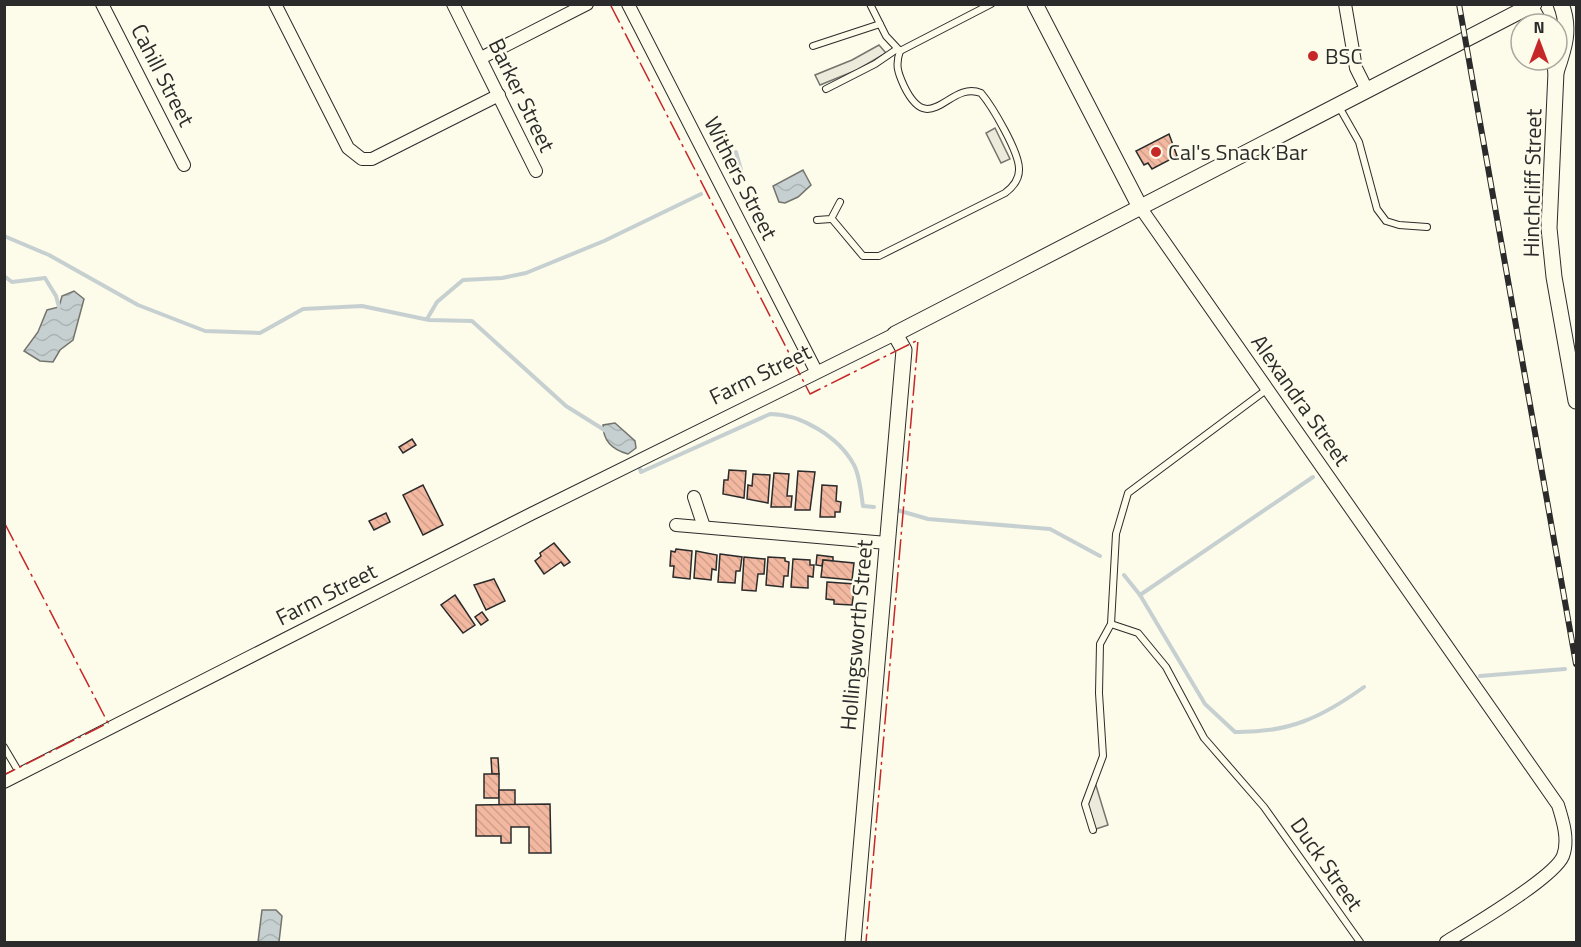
<svg xmlns="http://www.w3.org/2000/svg" width="1581" height="947" font-family="'Titillium Web',sans-serif">
  <defs>
    <pattern id="water-waves" width="16" height="10" patternUnits="userSpaceOnUse" patternTransform="scale(1.5)"><rect width="16" height="10" fill="#c7d0d0"/><path d="M0 5q4-4 8 0t8 0" fill="none" stroke="#abb3b3"/></pattern>
    <pattern id="building-back-hatch" width="6" height="6" patternUnits="userSpaceOnUse" patternTransform="scale(1.5)"><rect width="6" height="6" fill="#f2b8a0"/><path d="M-1 5l2 2M0 0l6 6M5-1l2 2" fill="none" stroke="#d09e8a"/></pattern>
  </defs>
  <rect width="100%" height="100%" fill="#fdfbea"/>
  <g fill="#eceadb" stroke="#74746e" stroke-width="1.5">
    <polygon points="879,45 886,53 857,70 820,85 815,75 852,60"/>
    <polygon points="995,128 1010,159 1001,163 986,133"/>
    <polygon points="1094,779 1108,825 1093,830 1085,804"/>
  </g>
  <g fill="url(#water-waves)" stroke="#74746e" stroke-width="1.5">
    <polygon points="803,170 811,185 798,197 785,203 779,202 773,186"/>
    <polygon points="74,291 84,299 73,340 60,350 53,362 40,361 24,351 38,332 47,310 59,307 62,296"/>
    <path d="M615,423L635,441L636,448L628,454C613,450 603,441 603,425Z"/>
    <polygon points="262,910 276,910 282,916 279,942 258,942"/>
  </g>
  <g fill="none" stroke-linecap="round" stroke-linejoin="round">
    <g stroke="#c7d0d0" stroke-width="4">
      <polyline points="736,152 741,170 739,174"/>
      <polyline points="4,236 49,255 138,305 205,331 260,333 303,309 362,306 429,320 472,321 566,406 606,431"/>
      <polyline points="4,276 12,282 45,278 56,296 59,307"/>
      <polyline points="427,319 437,302 463,280 502,278 526,273 604,241 701,194"/>
      <path d="M640,469L641,472L770,414C801,414 839,437 854,465C860,476 861,494 863,506L874,507"/>
      <polyline points="897,510 928,519 1050,529 1100,556"/>
      <path d="M1124,575L1140,595L1205,704L1235,732C1288,733 1321,718 1364,687"/>
      <polyline points="1140,595 1313,477"/>
      <polyline points="1480,676 1565,669"/>
    </g>
  </g>
  <g fill="url(#building-back-hatch)" stroke="#2b2b2b" stroke-width="1.5">
    <polygon points="1169,134 1177,156 1152,169 1148,163 1144,165 1136,151"/>
    <polygon points="412,439 416,445 403,453 399,447"/>
    <polygon points="729,470 746,471 744,498 723,494 724,480 728,480"/>
    <polygon points="798,471 815,472 810,510 795,510"/>
    <polygon points="774,473 789,474 787,496 792,496 791,507 771,507"/>
    <polygon points="753,474 770,475 768,503 747,499 748,485 752,486"/>
    <polygon points="423,485 443,525 423,535 403,495"/>
    <polygon points="822,485 837,486 836,501 841,502 840,512 835,512 835,517 820,517"/>
    <polygon points="386,513 390,522 374,530 369,521"/>
    <polygon points="554,543 570,562 564,566 561,562 544,574 535,561 541,556 540,553"/>
    <polygon points="676,549 692,551 690,579 673,577 674,566 670,566 671,551 675,552"/>
    <polygon points="696,551 717,555 716,570 712,569 711,580 694,578"/>
    <polygon points="720,554 742,557 740,571 736,571 735,583 718,582"/>
    <polygon points="817,555 833,557 833,561 823,560 822,566 816,565"/>
    <polygon points="744,557 765,559 764,574 758,574 756,591 742,590"/>
    <polygon points="768,557 785,558 785,561 789,562 788,576 784,576 783,587 766,585"/>
    <polygon points="793,559 810,560 810,565 814,565 813,577 808,576 808,588 791,587"/>
    <polygon points="823,560 854,563 852,580 821,577"/>
    <polygon points="494,579 505,601 486,610 474,585"/>
    <polygon points="827,582 855,584 852,605 834,604 834,600 826,599"/>
    <polygon points="455,595 475,625 463,633 441,605"/>
    <polygon points="482,612 488,620 481,625 475,617"/>
    <polygon points="491,758 498,758 499,774 492,774"/>
    <rect x="484" y="774" width="15" height="24"/>
    <rect x="499" y="790" width="16" height="15"/>
    <polygon points="550,804 551,853 529,853 529,827 511,827 511,843 501,843 501,836 476,836 476,805"/>
  </g>
  <g fill="none" stroke-linecap="round" stroke-linejoin="round">
    <defs>
      <g id="service">
        <polyline points="870,4 886,36 900,51 991,4"/>
        <polyline points="813,46 880,24"/>
        <polyline points="826,89 875,64 897,49"/>
        <polyline points="1338,105 1359,142 1377,209 1386,221 1399,225 1427,227"/>
        <path d="M832,219L863,256H879L1005,193C1013,187 1019,180 1019,170C1020,153 992,106 981,93C949,80 930,140 904,86C898,73 895,65 900,51"/>
        <polyline points="817,220 831,219 840,202"/>
        <polyline points="1111,624 1138,633 1166,667 1204,738 1264,807 1360,942"/>
        <polyline points="4,747 20,774"/>
        <polyline points="1093,830 1085,804 1103,756 1099,693 1100,644 1111,624 1116,534 1128,493 1266,390"/>
      </g>
      <g id="minor">
        <polyline points="102,4 184,165"/>
        <polyline points="275,4 348,148 362,159 372,159 499,95"/>
        <polyline points="453,4 536,171"/>
        <polyline points="628,4 816,371"/>
        <polyline points="1345,4 1356,68 1367,90"/>
        <polyline points="481,58 587,4"/>
        <path d="M1140,207L1558,805C1563,821 1569,840 1563,856C1554,878 1470,927 1446,942"/>
        <polyline points="694,497 704,527"/>
        <polyline points="676,525 887,543"/>
        <polyline points="4,782 531,514 895,334"/>
      </g>
      <g id="tertiary">
        <polyline points="1035,4 1140,207"/>
        <polyline points="1530,6 1540,24"/>
        <polyline points="1554,60 1556,72 1549,228 1554,277 1576,401"/>
        <path d="M1556,72C1564,49 1571,29 1561,4"/>
        <polyline points="853,942 904,350 895,334 1534,4"/>
      </g>
    </defs>
    <use href="#service" stroke="#2b2b2b" stroke-width="8"/>
    <use href="#minor" stroke="#2b2b2b" stroke-width="14"/>
    <use href="#tertiary" stroke="#2b2b2b" stroke-width="17"/>
    <use href="#service" stroke="#fdfbea" stroke-width="6"/>
    <use href="#minor" stroke="#fdfbea" stroke-width="12"/>
    <use href="#tertiary" stroke="#fdfbea" stroke-width="15"/>
    <defs>
      <polyline id="rail" points="1459,4 1576,664"/>
    </defs>
    <use href="#rail" stroke="#2b2b2b" stroke-width="6"/>
    <use href="#rail" stroke="#fdfbea" stroke-width="4" stroke-dasharray="11" stroke-linecap="butt"/>
    <g stroke="#c62828" stroke-width="1.5" stroke-dasharray="21 4.5 3 4.5" stroke-linecap="butt">
      <polyline points="610,4 810,394 918,340 866,942"/>
      <polyline points="4,522 108,723 4,775"/>
    </g>
  </g>
  <g fill="#c62828" stroke="#fdfbea" stroke-width="2">
    <circle cx="1313" cy="56" r="6"/>
    <circle cx="1156" cy="152" r="6"/>
  </g>
  <g text-anchor="middle" dominant-baseline="central" stroke-width="4.5" stroke-linejoin="round" paint-order="stroke">
    <g font-size="22" fill="#2b2b2b" stroke="#fdfbea" text-anchor="start">
      <text x="1325" y="56">BSC</text>
      <text x="1168" y="152">Cal's Snack Bar</text>
    </g>
    <g font-size="22" fill="#2b2b2b" stroke="#fdfbea">
      <text transform="translate(163 75) rotate(63)">Cahill Street</text>
      <text transform="translate(522 95) rotate(64)">Barker Street</text>
      <text transform="translate(741 178) rotate(63)">Withers Street</text>
      <text transform="translate(1532 183) rotate(-89)">Hinchcliff Street</text>
      <text transform="translate(760 374) rotate(-26)">Farm Street</text>
      <text transform="translate(1301 400) rotate(55)">Alexandra Street</text>
      <text transform="translate(326 594) rotate(-27)">Farm Street</text>
      <text transform="translate(856 635) rotate(-85)">Hollingsworth Street</text>
      <text transform="translate(1327 864) rotate(55)">Duck Street</text>
    </g>
  </g>
  <rect width="1581" height="947" fill="none" stroke="#2b2b2b" stroke-width="12"/>
  <g transform="translate(1539 42)"><circle r="28" fill="#fdfbea" stroke="#a9a89e" stroke-width="1.5"/>
  <path d="M0-4.5L10 22L0 15L-10 22Z" fill="#c62828"/>
  <text y="-9" font-size="16" font-weight="bold" text-anchor="middle" fill="#2b2b2b">N</text>
  </g>
</svg>
